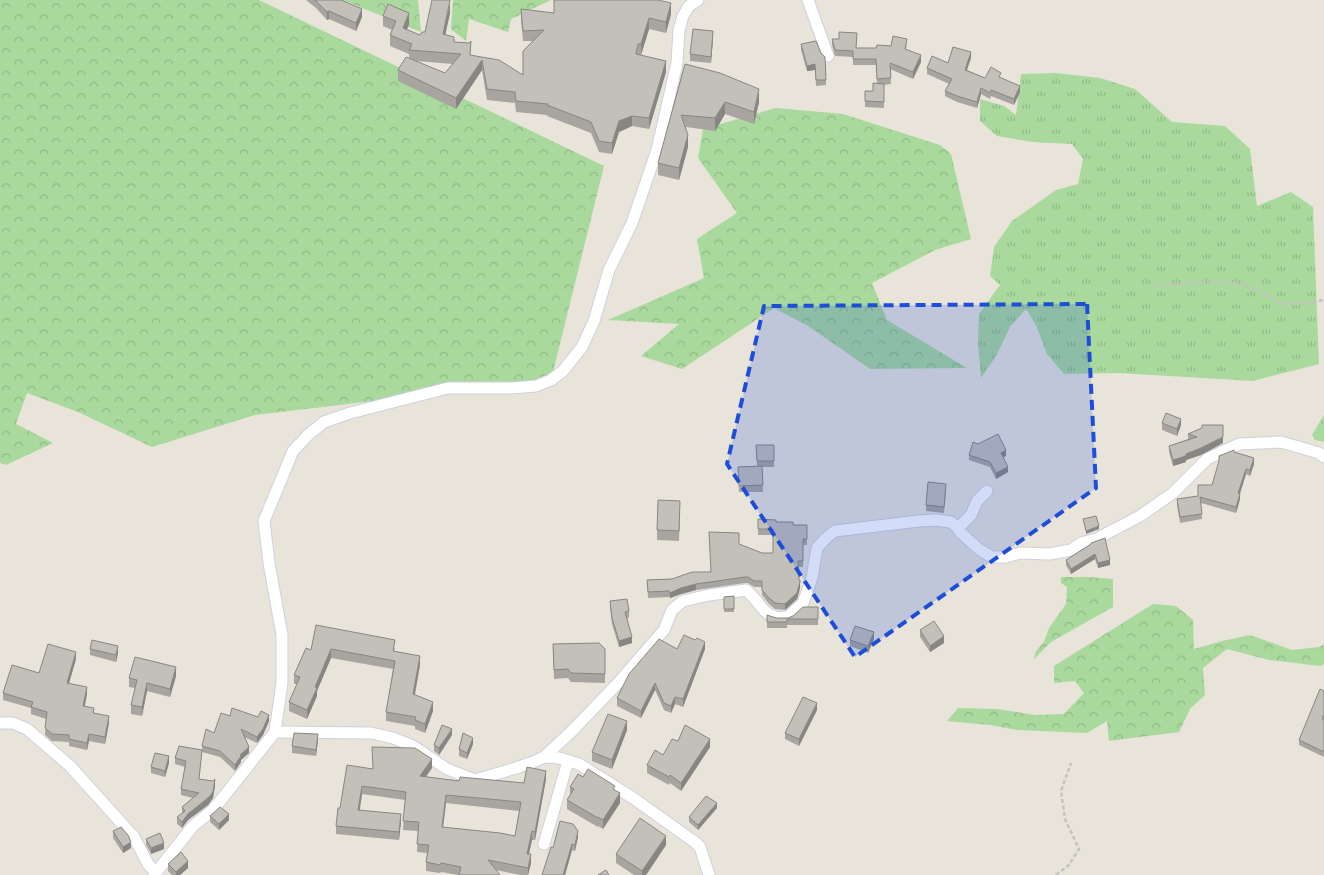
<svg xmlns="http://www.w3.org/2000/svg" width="1324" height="875" font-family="'PT Sans',sans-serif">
  <defs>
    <pattern id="grass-tufts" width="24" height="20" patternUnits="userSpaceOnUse" patternTransform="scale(1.25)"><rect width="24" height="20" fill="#a9d99c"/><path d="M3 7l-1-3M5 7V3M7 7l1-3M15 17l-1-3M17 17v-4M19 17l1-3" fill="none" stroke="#91ba86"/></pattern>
    <pattern id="forest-crowns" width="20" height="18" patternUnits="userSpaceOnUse" patternTransform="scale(1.25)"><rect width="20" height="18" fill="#a9d99c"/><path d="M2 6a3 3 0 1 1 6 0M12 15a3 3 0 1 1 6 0" fill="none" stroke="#91ba86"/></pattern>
  </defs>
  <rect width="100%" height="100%" fill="#e8e4da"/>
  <polygon fill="url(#grass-tufts)" points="1056,73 1100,78 1135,89 1172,122 1225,126 1250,149 1257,206 1291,192 1313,207 1319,364 1253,381 1119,373 1064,374 1047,354 1036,325 1026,309 1010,327 996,356 981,378 978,343 979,314 1000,285 990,276 994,247 1012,221 1056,190 1078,184 1083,159 1072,144 1033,142 997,136 980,121 980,99 1004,106 1016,115 1021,74"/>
  <g fill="url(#forest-crowns)">
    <polygon points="0,0 259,0 604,166 551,380 255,415 152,447 78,412 27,393 16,424 53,443 6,465 0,463"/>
    <polygon points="343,0 418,0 421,32"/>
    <polygon points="453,0 551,0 511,19 508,32 469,19 466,41 451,29"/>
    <polygon points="776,108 843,114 940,145 951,154 971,239 935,250 872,283 887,320 967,368 870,369 808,326 774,308 682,369 641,356 679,324 608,320 704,278 697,239 737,213 698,158 703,129"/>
    <polygon points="1324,415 1324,442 1315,440 1312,435"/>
    <polygon points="1061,577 1089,577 1113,579 1113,607 1051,642 1034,659 1036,651 1044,642 1049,628 1066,604 1067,587 1061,583"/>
    <polygon points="1153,604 1176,606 1193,620 1194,649 1222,641 1250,635 1292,650 1319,647 1324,644 1324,664 1320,666 1269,660 1227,649 1203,668 1205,695 1190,709 1179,732 1109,741 1107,721 1087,733 1017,730 990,725 947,721 958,708 997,709 1035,715 1064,714 1084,693 1075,681 1054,683 1054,666"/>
  </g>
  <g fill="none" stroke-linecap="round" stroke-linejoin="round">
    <defs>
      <g id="minor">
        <polyline points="808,0 828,56"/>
        <polyline points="958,528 971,515 977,501 987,491"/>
        <polyline points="0,723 13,723 27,729 70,766 134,837 148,864 156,873"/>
        <path d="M275,732L371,733L393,738L413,746L447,769L475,780L516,768L533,762L544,757L572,731L618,683L664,630L672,610L683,601L709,595L746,590C756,597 763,615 776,617C779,618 784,617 788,617L803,603L812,578L817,548L826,538L835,531L919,521L936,520L951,522L958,528L961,533L980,550L992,557H1006L1020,553L1050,554L1071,550L1081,543L1096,539L1140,516L1173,493L1207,459L1239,444L1281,442L1319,453L1324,457"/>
        <polyline points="544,757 559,758 579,764 633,798 696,843 700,847 709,875"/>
        <polyline points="544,844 568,761"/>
        <polyline points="154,875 193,826 213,810 275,732 282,683 282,635 269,563 264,521 293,451 308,435 324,422 350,413 448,388 512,388 536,386 551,380 563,371 582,347 594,321 609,270 632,223 657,150 677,63 679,30 683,16 689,6 698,0"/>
      </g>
    </defs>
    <use href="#minor" stroke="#cfd0de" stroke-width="13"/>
    <g stroke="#c3c3c3" stroke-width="2.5" stroke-dasharray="4 2.5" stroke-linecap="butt">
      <polyline points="1155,285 1209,282 1238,283 1254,289 1283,304 1298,304 1324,300"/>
      <polyline points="1056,875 1069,865 1079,849 1065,819 1061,791 1071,763"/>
    </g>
    <use href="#minor" stroke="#fff" stroke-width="11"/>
  </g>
  <g fill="#a8a5a0" fill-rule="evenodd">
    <polygon points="306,0 344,0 343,1 362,17 356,31 329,19 327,20 316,8"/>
    <path d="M521,9L554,13L671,14L666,33L649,29L641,55L666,72L649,129L632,126L619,132L612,154L599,152L591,133L547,116V115L516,112L515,103L487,100L482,70L456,109L398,81V70L409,58V54L390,46V35L392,30L383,26V16L409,24L407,30L420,35L450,13L445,35L470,55L523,75L533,41H523L521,20ZM416,61L453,64L445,73Z"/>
    <polygon points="713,38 711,63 690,61 690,54"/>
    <polygon points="832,39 839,39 856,48 876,48 891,46 907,45 906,49 921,62 913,79 890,69 891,84 884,85 884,108 865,107 865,91 873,91 877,84 876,65 853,65 853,57 835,56 832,45"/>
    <polygon points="801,44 821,53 825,57 826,85 816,86 815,70 807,71 801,50"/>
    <polygon points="971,58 967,70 985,78 1001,78 1020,92 1014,105 991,96 990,99 981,94 977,108 957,102 945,96 945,91 949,84 927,74 927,68"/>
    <polygon points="685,64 759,102 754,124 725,114 715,131 686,127 688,147 679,180 658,175 658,163"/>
    <polygon points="1162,423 1181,425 1177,436 1162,430"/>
    <polygon points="1188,434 1223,443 1201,455 1186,460 1186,462 1173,466 1169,452 1169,446 1188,439"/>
    <polygon points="756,445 774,445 774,467 762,467 763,492 739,492 738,467 757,466"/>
    <polygon points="1234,452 1254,464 1250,476 1246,474 1240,494 1240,499 1236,513 1201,503 1202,519 1180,523 1177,505 1177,499 1198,496 1212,485"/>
    <polygon points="969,455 1006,456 1003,457 1008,472 996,479 990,467 969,460"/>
    <polygon points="946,491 944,513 926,511 926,505"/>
    <polygon points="680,511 679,541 657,540 657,530"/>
    <polygon points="758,519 793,525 807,525 807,545 803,545 803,567 798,567 799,580 800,588 797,599 785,610 775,609 769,604 762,595 762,587 754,587 748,583 745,583 696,590 681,594 670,598 669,597 648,598 647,580 672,579 710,572 739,544 762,553 773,553 773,535 758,535"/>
    <polygon points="1105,538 1110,565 1098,568 1095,559 1071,574 1066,565 1066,560"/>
    <polygon points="734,596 734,612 724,612 724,597"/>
    <polygon points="610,601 629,611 629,618 627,618 632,643 619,647 612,624 610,607"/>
    <polygon points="818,607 818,625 787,625 787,628 767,628 767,615 776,618 788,618"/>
    <polygon points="316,625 395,648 394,651 420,665 415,695 433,711 425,733 415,729 415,726 386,721 386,712 393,669 331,658 317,691 317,696 307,719 289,711 289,702 297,684 294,684 294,675 311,650"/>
    <polygon points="920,630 944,643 930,652 920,637"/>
    <polygon points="874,639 868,653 850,646 850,640"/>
    <polygon points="553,644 605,649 605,683 571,682 568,678 554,679"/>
    <polygon points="90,649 118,653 116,662 90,655"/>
    <polygon points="677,649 705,649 683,707 675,704 671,713 664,710 655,690 641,718 617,706 617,698"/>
    <polygon points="76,659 69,683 87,694 85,706 109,723 105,744 89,741 87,750 69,746 69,742 52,741 45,735 46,719 31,714 31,708 3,700 3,693 39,673"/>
    <polygon points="176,676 170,697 147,691 142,716 131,714 131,705 135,688 129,687 129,678"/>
    <polygon points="1324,691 1324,757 1299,745 1299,740"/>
    <polygon points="817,710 799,746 785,739 785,733"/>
    <polygon points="230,716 258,717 269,721 263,735 257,743 244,737 249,753 241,760 241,762 235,771 220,757 202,752 199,779 215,786 213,798 208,805 188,820 182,828 177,824 177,817 182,814 182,807 193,798 181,795 181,789 185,767 175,764 175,758 202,750 202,746"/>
    <polygon points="627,730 612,769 592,761 592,752"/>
    <polygon points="452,735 439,755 434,751 434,745"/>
    <polygon points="318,740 316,756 292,753 292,746"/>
    <polygon points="678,741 710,747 681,791 670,783 669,785 647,773 647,765 663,755"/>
    <polygon points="473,744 467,759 459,756 459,749"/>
    <polygon points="169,763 165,777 151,773 151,767"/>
    <path d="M432,768L426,777L459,781L524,783L546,779L535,840H532L529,854L531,863L528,875H520L496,870L459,875L441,872L440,873L426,871V862L427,853L417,852L418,831L403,830L405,800L362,794L360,810L401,822L399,840L336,834V826L340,808L373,769ZM446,803L519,811L515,836L443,827Z"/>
    <polygon points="583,777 615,791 620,803 603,829 598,826 598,827 567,809 567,800 570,795 570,787"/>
    <polygon points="717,808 698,830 689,822 689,817"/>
    <polygon points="210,816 229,820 219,830 210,822"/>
    <polygon points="113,831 131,848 123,853 113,838"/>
    <polygon points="578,837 575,851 572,850 565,875 542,875 553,848"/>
    <polygon points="146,839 164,849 151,854 146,845"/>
    <polygon points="666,845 646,875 634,875 616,863 616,854"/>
    <polygon points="168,864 188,868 180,875 172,875 168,871"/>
  </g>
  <g fill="#888682">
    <polygon points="450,3 450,13 443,45 443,34"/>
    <polygon points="671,3 671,14 666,33 666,22"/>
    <polygon points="362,9 362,17 356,31 356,23"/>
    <polygon points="329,11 329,19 327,20 327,12"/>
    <polygon points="409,13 409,24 403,39 403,28"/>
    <polygon points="649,18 649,29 641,55 641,44"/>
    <polygon points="713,31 713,38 711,63 711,57"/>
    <polygon points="971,52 971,58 965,75 965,70"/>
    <polygon points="921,55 921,62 913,79 913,72"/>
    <polygon points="482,60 482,70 456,109 456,98"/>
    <polygon points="666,61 666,72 649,129 649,118"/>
    <polygon points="815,64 815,70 807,71 807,66"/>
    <polygon points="1020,86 1020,92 1014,105 1014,99"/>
    <polygon points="981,88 981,94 977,108 977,102"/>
    <polygon points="759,89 759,102 754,124 754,112"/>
    <polygon points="725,102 725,114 715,131 715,118"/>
    <polygon points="632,116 632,126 619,132 612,154 612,143 619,121"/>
    <polygon points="688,135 688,147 679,180 679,168"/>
    <polygon points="1181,419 1181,425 1177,436 1177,429"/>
    <polygon points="1223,437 1223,443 1201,455 1186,460 1186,462 1173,466 1173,460"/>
    <polygon points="1006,450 1006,456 1001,458 1001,453"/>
    <polygon points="1254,458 1254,464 1250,476 1250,470"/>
    <polygon points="1008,467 1008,472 996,479 996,473"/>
    <polygon points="1246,469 1246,474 1238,499 1238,493"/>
    <polygon points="1240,494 1240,499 1236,513 1236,507"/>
    <polygon points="1099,526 1099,529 1086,534 1086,531"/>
    <polygon points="1095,554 1095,559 1071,574 1071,569"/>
    <polygon points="1110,560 1110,565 1098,568 1098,563"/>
    <polygon points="800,582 800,588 797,599 785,610 785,604"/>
    <polygon points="696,584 696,590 681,594 670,598 670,593 681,588"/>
    <polygon points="874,632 874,639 868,653 868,646"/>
    <polygon points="944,636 944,643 930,652 930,646"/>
    <polygon points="632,637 632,643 619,647 619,641"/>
    <polygon points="705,642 705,649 683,707 683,699"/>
    <polygon points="118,646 118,653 116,662 116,655"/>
    <polygon points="331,649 331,658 317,691 317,696 307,719 307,710 315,687"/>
    <polygon points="76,652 76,659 67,690 67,683"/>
    <polygon points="420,656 420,665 413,703 413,694"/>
    <polygon points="176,667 176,676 170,697 170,689"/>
    <polygon points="147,683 147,691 142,716 142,707"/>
    <polygon points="655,683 655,690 641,718 641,711"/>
    <polygon points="87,687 87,694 83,713 83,706"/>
    <polygon points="675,697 675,704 671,713 671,706"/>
    <polygon points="433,702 433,711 425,733 425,724"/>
    <polygon points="817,703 817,710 799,746 799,739"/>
    <polygon points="269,715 269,721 263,735 257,743 257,737"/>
    <polygon points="109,716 109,723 105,744 105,737"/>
    <polygon points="627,721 627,730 612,769 612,760"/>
    <polygon points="452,729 452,735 439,755 439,748"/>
    <polygon points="89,734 89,741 87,750 87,743"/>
    <polygon points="318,734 318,740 316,756 316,750"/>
    <polygon points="473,738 473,744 467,759 467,753"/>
    <polygon points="710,739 710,747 681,791 681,783"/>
    <polygon points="249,747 249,753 241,760 241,762 235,771 235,765 240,755"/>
    <polygon points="169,756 169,763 165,777 165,771"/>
    <polygon points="432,759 432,768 420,784 420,776"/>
    <polygon points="546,771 546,779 535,840 535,832"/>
    <polygon points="215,779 215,786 213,798 208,805 188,820 182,828 182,822"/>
    <polygon points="362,786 362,794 358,818 358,810"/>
    <polygon points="620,793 620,803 603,829 603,820"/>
    <polygon points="446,795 446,803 442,835 442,827"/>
    <polygon points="717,803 717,808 698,830 698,825"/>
    <polygon points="229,814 229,820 219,830 219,824"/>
    <polygon points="401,814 401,822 399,840 399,832"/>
    <polygon points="532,831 532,840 527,862 527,854"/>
    <polygon points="578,831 578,837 575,851 575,845"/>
    <polygon points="666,836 666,845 646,875 642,875 642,871"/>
    <polygon points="131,842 131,848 123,853 123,847"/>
    <polygon points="164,843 164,849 151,854 151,848"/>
    <polygon points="572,844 572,850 565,875 563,875"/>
    <polygon points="531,854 531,863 528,875 528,868"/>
    <polygon points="188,861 188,868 180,875 176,875 176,872"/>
  </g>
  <g fill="#c3c0ba" stroke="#888682" fill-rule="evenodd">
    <polygon points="315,0 341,0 362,9 356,23 329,11 327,12"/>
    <polygon points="432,0 450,0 443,34 454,37 454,42 469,43 471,41 470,55 499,60 523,75 523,51 544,30 523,31 521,9 554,13 554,0 658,0 671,3 666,22 649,18 641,44 638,44 636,54 666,61 649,118 632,116 619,121 612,143 599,141 591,122 547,105 548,104 516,101 515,92 487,89 482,60 456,98 398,70 406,57 445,73 461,54 409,50 412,44 390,35 396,21 383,16 388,4 409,13 403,28 420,35 422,32 425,32"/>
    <polygon points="693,29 713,31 711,57 690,54"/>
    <polygon points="839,32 857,33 856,48 876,48 877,45 891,46 893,36 907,39 905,49 921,55 913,72 890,63 891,78 877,79 876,59 853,59 853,51 835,50 832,39 839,39"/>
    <polygon points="816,41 821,53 825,57 826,80 816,80 815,64 807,66 801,44"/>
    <polygon points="953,47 971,52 965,70 985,78 991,67 1001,73 999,77 1020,86 1014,99 991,90 990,93 981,88 977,102 957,96 945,91 952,79 927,68 932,56 948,63"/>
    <polygon points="685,64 720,73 759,89 754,112 725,102 715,118 681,115 688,135 679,168 658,163"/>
    <polygon points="873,83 884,84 884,102 865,101 865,91 873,91"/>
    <polygon points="1166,413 1181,419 1177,429 1162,423"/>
    <polygon points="1202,425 1223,425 1223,437 1201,448 1186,454 1186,456 1173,460 1169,446 1197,437 1188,434 1202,428"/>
    <polygon points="998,434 1006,450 1001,453 1008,467 996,473 990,462 969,455 973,442 978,444"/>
    <polygon points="756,445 774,445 774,461 757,461"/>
    <polygon points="1234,450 1234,452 1254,458 1250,470 1246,469 1238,493 1240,494 1236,507 1200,497 1202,514 1180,517 1177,499 1198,496 1198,485 1212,485 1219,461 1219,456"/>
    <polygon points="762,466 763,485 739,486 738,467"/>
    <polygon points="928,482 946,484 944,507 926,505"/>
    <polygon points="658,500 680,501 679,531 657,530"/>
    <polygon points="1096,516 1099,526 1086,531 1083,519"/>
    <polygon points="758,519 776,520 776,522 793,522 793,525 807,525 807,539 803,539 803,561 798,561 799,580 800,580 800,582 797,593 785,604 775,603 769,598 762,590 762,581 754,581 748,577 745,577 696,584 681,588 670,593 669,591 648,592 647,580 672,579 692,572 711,572 709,532 739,533 739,544 762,553 773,553 773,529 758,529"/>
    <polygon points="1105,538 1110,560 1098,563 1095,554 1071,569 1066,560 1091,544 1091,543"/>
    <polygon points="734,596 734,609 724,609 724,597"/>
    <polygon points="627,599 629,611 625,612 632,637 619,641 612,618 610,601"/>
    <polygon points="803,607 818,607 818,619 787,619 787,622 767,622 767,615 776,618 788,618 793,616"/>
    <polygon points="934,621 944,636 930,646 920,630"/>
    <polygon points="316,625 395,640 393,651 420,656 413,694 433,702 425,724 415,720 416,717 386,712 395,661 331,649 315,687 317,688 307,710 289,702 300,677 294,675 306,648 311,650"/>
    <polygon points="855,626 874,632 868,646 850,640"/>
    <polygon points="684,635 695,640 697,638 705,642 683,699 675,697 671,706 664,703 655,683 641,711 617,698 629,674 659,639 677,649"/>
    <polygon points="92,640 118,646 116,655 90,649"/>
    <polygon points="599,643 605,649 605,674 571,673 568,669 554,670 553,644"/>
    <polygon points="48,644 76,652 67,683 87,687 83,706 94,708 93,713 109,716 105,737 89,734 87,743 69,739 69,735 52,734 45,728 47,712 31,707 33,702 3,693 12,665 39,673"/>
    <polygon points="135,657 176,667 170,689 147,683 142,707 131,705 137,680 129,678"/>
    <polygon points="1320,689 1324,691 1324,714 1322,719 1324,720 1324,752 1299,740"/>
    <polygon points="803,697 817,703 799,739 785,733"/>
    <polygon points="232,708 258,717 261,711 269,715 263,729 257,737 241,729 249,747 240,755 241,756 235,765 220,751 202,746 206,729 214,733 221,713 230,716"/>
    <polygon points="608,714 627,721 612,760 592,752"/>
    <polygon points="442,725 452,729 439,748 434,745"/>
    <polygon points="685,725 710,739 681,783 670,775 669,777 647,765 655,750 663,755 672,739 678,741"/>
    <polygon points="294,733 318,734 316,750 292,746"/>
    <polygon points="463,733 473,738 467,753 459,749"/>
    <polygon points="179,746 202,750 199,779 213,781 215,779 213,792 208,798 188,814 182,822 177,817 185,811 182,807 199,793 181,789 186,761 175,758"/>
    <path d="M372,747L415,748L432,759L420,776L459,781L460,777L524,783L527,767L546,771L535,832L532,831L527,854H531L528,868L488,860L500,875H459L461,867L441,863L440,865L426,862L429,845L417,844L419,822L403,821L406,792L362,786L358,810L401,814L399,832L336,826L338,808H340L347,765L373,769ZM446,795L521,802L515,836L500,833L442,827Z"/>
    <polygon points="155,753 169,756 165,771 151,767"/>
    <polygon points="588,769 615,786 613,789 620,793 603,820 598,817 598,818 567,800 574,789 570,787 578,774 583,777"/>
    <polygon points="706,796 717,803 698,825 689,817"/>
    <polygon points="220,807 229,814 219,824 210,816"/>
    <polygon points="640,818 666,836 642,871 616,854"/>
    <polygon points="560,821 573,824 578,831 575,845 572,844 563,875 542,875 551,847 553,848"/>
    <polygon points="121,827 128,835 131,842 123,847 113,831"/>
    <polygon points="160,833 164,843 151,848 146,839"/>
    <polygon points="181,852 188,861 176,872 168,864"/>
    <polygon points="606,870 609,875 598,875"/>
  </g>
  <path fill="#1d4ed8" fill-opacity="0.2" stroke="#1d4ed8" stroke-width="4" stroke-dasharray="10 6" stroke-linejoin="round" d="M1087,304L1096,488L855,657L727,464L764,306Z"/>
</svg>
